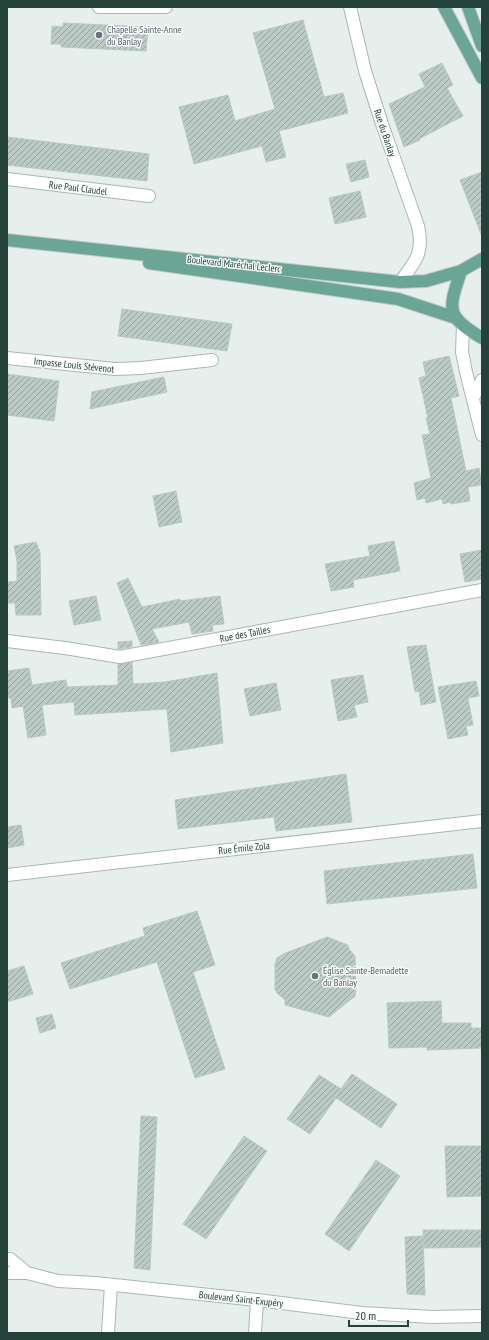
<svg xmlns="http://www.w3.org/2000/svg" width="489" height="1340" font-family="'PT Sans Narrow',sans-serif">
  <defs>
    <pattern id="building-hatch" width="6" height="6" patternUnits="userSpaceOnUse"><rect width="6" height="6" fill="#bbcac4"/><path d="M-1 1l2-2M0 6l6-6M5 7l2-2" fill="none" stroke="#98a6a0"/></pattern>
  </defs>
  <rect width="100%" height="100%" fill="#e6efeb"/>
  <g fill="url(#building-hatch)" stroke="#b8c9c2">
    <polygon points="303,20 324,97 343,93 348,113 279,131 286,157 266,162 262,146 194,164 179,107 228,95 235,121 275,109 253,33"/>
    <polygon points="63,23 148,27 146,51 61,47 61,44 51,44 52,26 63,27"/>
    <polygon points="442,63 453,85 447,88 463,116 419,139 420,140 404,147 389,104 425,87 419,74"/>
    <polygon points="7,137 149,154 147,181 7,165"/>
    <polygon points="365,160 369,177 351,182 346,164"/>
    <polygon points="482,172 482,234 481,234 460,180"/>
    <polygon points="360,191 366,217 335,224 329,198"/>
    <polygon points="122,309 232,324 227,351 118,336"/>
    <polygon points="449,356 459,396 451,398 466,471 479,468 482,485 468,487 470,501 451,504 450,502 443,504 442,499 426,503 425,498 417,500 414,483 431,478 422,435 430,434 426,418 428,418 419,378 426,376 423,362"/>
    <polygon points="7,374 59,381 54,421 7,415"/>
    <polygon points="164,377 167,392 90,409 92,392"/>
    <polygon points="176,491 182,522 159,527 153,496"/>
    <polygon points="394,541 400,571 353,580 354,587 331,591 325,564 370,556 368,546"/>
    <polygon points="36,542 40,552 41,615 16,615 15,603 7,603 7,582 17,581 17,561 14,546"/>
    <polygon points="482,550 482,579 465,582 460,554"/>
    <polygon points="128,578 142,607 180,599 180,601 220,596 224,624 212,625 213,631 192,634 189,622 152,629 159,642 141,645 117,583"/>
    <polygon points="96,596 101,620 74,625 69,601"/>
    <polygon points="132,641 132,647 118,649 118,642"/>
    <polygon points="426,645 436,702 421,705 419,691 415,692 407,647"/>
    <polygon points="132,662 133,684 165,682 217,673 223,743 171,752 167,709 75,715 74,702 42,705 46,735 28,738 23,706 12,708 11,698 7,698 7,671 29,668 32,685 66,680 67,687 118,685 118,664"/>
    <polygon points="363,675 368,702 354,705 357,717 338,721 331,680"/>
    <polygon points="476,681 479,696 468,698 473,725 466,726 468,735 448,739 438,687"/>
    <polygon points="276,683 281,710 250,716 244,689"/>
    <polygon points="346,774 352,822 276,831 274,817 178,829 175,800"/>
    <polygon points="21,825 24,845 7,848 7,827"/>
    <polygon points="473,854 477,888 327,904 324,871"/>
    <polygon points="197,911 215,965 193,972 225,1069 195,1078 157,962 70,989 61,963 145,936 143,928"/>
    <polygon points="327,937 348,945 349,949 355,956 356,990 355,996 329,1017 285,1005 285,1000 277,993 275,989 275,964 277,958 283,954"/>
    <polygon points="24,966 33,994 7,1002 7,971"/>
    <polygon points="441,1001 442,1023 471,1023 471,1028 482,1028 482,1048 427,1050 427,1047 389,1048 387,1003"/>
    <polygon points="52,1014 56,1028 40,1033 36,1018"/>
    <polygon points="352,1074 397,1104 381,1128 336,1098 310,1134 287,1119 319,1075 341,1089"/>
    <polygon points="141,1116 157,1117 150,1270 134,1268"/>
    <polygon points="244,1136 267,1151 206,1239 183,1224"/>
    <polygon points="445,1146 482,1146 482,1196 447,1197"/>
    <polygon points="376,1160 400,1176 349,1251 325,1234"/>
    <polygon points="423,1230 482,1230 482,1247 424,1248"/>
    <polygon points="423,1236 425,1295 407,1294 405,1237"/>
  </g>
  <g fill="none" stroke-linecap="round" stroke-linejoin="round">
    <defs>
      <g id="minor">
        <polyline points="99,7 166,7"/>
        <path d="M350,7L365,71L382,124L418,226C424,253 416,261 400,282"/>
        <polyline points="7,179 149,196"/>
        <polyline points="463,325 462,352 466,372 482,435"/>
        <polyline points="7,358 115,369 141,368 212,360"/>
        <polyline points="473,398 482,380"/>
        <polyline points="7,641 65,648 120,657 482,590"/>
        <polyline points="7,875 482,821"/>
        <polyline points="7,1259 10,1259 27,1273 58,1281 95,1283 257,1300 362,1313 432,1317 482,1316"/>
        <polyline points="7,1273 27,1273"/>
        <polyline points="108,1333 111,1285"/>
        <polyline points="255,1333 257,1300"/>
      </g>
      <g id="major">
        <polyline points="444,7 482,78"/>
        <polyline points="468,7 482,46"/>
        <polyline points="7,240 400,282 426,281 461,271"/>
        <path d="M482,259L461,271C449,308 444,316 482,338"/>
        <polyline points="149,263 398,299 456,318"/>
      </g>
    </defs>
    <use href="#minor" stroke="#a8b8b2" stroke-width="14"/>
    <use href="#major" stroke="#c2cac8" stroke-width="14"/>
    <use href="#minor" stroke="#fff" stroke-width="12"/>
    <use href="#major" stroke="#6aa596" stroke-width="12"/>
  </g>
  <g fill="#6b7280" stroke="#f7fbf9" stroke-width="1.5">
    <circle cx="99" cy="35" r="4"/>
    <circle cx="315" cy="976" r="4"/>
  </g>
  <g text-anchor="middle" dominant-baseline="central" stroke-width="3" stroke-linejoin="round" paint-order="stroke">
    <g font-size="10" fill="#5b616d" stroke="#f7fbf9" text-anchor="start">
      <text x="107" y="29">Chapelle Sainte-Anne<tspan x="107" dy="12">du Banlay</tspan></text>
      <text x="323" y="970">Église Sainte-Bernadette<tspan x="323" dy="12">du Banlay</tspan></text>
    </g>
    <g font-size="10" fill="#24423a" stroke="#f7fbf9">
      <text transform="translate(385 133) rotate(71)">Rue du Banlay</text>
      <text transform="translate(78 188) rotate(7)">Rue Paul Claudel</text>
      <text transform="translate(234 264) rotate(6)">Boulevard Maréchal Leclerc</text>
      <text transform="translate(74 365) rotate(6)">Impasse Louis Stévenot</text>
      <text transform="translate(245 634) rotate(-11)">Rue des Tailles</text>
      <text transform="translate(244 848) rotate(-6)">Rue Émile Zola</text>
      <text transform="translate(241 1299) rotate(6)">Boulevard Saint-Exupéry</text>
    </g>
  </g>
  <rect width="489" height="1340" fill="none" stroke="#24423a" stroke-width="16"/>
  <path d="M349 1320v6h59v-6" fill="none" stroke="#24423a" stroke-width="2"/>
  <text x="355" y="1320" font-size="12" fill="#24423a" stroke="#f7fbf9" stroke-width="3" paint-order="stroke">20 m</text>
</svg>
